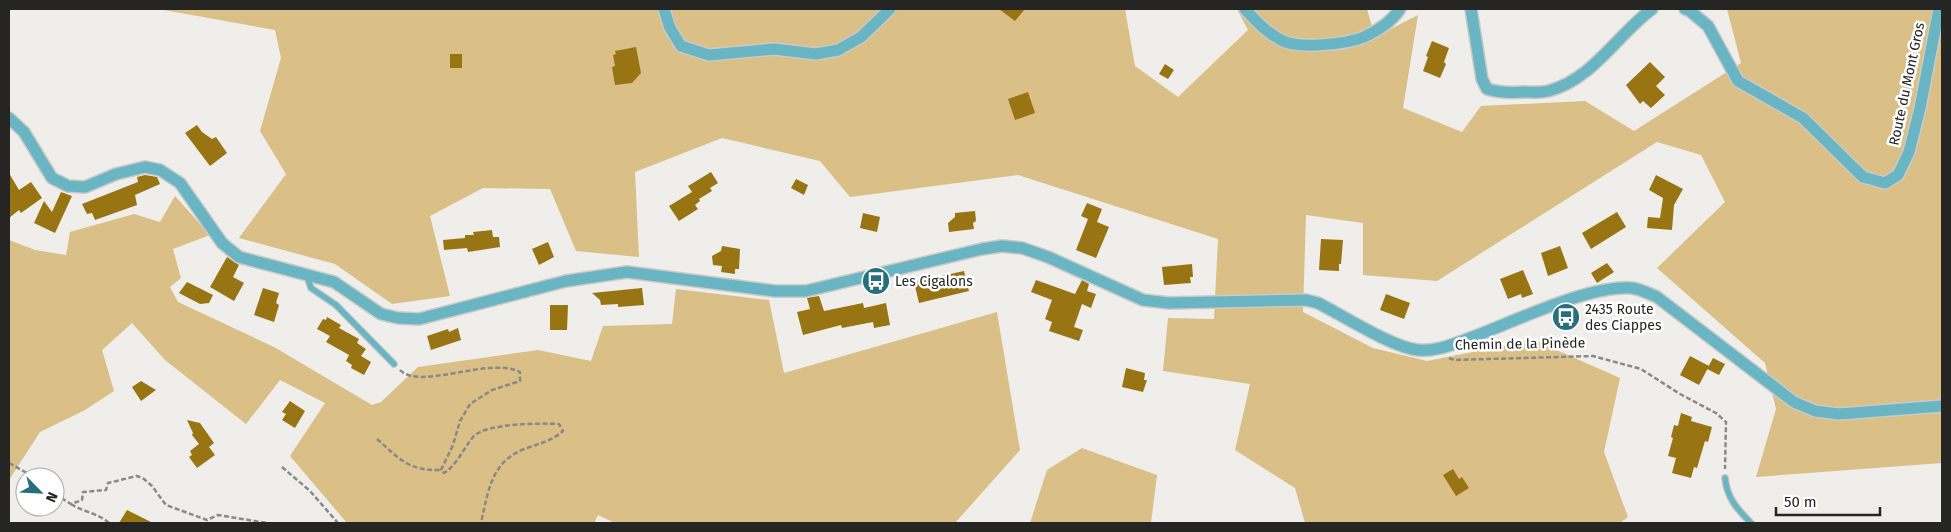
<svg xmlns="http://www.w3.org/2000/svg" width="1951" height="532" font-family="'Fira Sans',sans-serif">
  <rect width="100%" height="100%" fill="#efeeea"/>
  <g fill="#dabf86">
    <polygon points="158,9 1125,9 1135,66 1178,97 1248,30 1237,9 1367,9 1375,37 1418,15 1403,108 1462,132 1481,106 1585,101 1634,131 1741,63 1727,9 1942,9 1942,463 1756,477 1776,409 1765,363 1657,268 1725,202 1701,155 1657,142 1437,281 1363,275 1363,223 1306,215 1303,312 1373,348 1427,361 1534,340 1620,378 1604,452 1628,517 1620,523 1305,523 1295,488 1235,450 1250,384 1163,371 1168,318 1214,319 1218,239 1018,175 850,197 820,161 722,138 635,172 639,257 576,251 550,189 483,188 430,216 450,296 392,304 335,264 239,238 286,174 260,131 281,58 275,30"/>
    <polygon points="175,196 210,235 173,249 181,278 170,287 178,302 274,347 372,405 381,402 418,367 538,350 591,361 603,326 672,324 676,289 769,300 784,373 997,312 1020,450 955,523 615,523 598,515 594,523 347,523 290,456 325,403 280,380 246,424 165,360 132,323 102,350 114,391 85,410 40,432 9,480 9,240 35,250 66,255 70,232 134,214 160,222"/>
    <polygon points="1082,448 1157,475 1151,523 1030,523 1047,470"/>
  </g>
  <g fill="#997412">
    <polygon points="999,9 1025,9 1015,21"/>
    <polygon points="1432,41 1449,48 1444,62 1446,64 1440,78 1423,71 1428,57 1426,56"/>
    <polygon points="636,47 641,73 632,83 615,85 612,67 615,66 613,55 616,54 615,51"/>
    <rect x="450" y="54" width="12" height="14"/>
    <polygon points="1650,62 1665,77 1656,86 1665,95 1651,108 1643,101 1640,104 1626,85"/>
    <polygon points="1165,64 1174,70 1168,79 1159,74"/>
    <polygon points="1028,92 1035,113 1015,120 1008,99"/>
    <polygon points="197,125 202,132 212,139 216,137 227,153 210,166 185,133"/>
    <polygon points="711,172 718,183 710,188 712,191 699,199 700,201 695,205 698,209 679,221 669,206 692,192 688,186"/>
    <polygon points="9,173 19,190 31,182 42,198 21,213 19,210 9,218"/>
    <polygon points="145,175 157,177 160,184 135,195 137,205 95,220 92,213 87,214 82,204 138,182 137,177"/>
    <polygon points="1656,175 1683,189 1674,205 1672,230 1647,228 1648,217 1660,218 1663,198 1649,190"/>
    <polygon points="796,179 808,185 804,195 791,188"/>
    <polygon points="61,192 72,196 55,233 34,223 44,201 52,212"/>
    <polygon points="1087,203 1102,209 1097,222 1109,227 1096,258 1076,250 1088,219 1081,216"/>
    <polygon points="975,211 976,221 973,223 974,229 949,232 948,223 955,217 955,213"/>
    <polygon points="1617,212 1626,227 1591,249 1582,233"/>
    <polygon points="863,213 880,217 877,232 860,228"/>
    <polygon points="492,230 493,237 499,237 500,247 468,252 467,248 444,250 443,240 465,238 465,235 474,235 473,232"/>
    <polygon points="1321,239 1343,240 1341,264 1339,264 1339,271 1319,270"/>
    <polygon points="548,242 554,257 539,265 532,249"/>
    <polygon points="722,246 740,249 739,269 735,269 735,274 721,272 722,266 713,265 712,256 721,251"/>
    <polygon points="1560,246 1568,268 1548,276 1541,253"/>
    <polygon points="227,257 239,265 233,277 244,283 234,301 210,287"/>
    <polygon points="1607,263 1614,272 1597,283 1591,273"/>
    <polygon points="1192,264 1193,277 1190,277 1191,283 1164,285 1162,267"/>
    <polygon points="1523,270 1533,294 1522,298 1521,294 1508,299 1500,279"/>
    <polygon points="964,271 969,291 919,303 914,282"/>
    <polygon points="1036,280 1075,294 1082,280 1089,284 1087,291 1096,294 1091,308 1082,304 1074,327 1083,330 1079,341 1049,331 1052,322 1045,319 1052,300 1031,292"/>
    <polygon points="187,282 213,295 209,303 200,304 179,293"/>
    <polygon points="263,288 279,293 276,303 279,305 274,322 254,315"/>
    <polygon points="642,288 644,305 618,307 618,304 601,305 600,300 592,293"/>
    <polygon points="1386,294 1410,303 1404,319 1380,310"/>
    <polygon points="819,296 824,311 863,303 864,308 886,303 890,325 874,328 873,322 842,328 841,325 803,335 797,312 810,309 807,298"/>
    <polygon points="550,305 568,305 567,330 550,330"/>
    <polygon points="327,317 341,325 339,328 359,339 357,343 366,349 361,356 371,362 364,375 351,368 352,365 346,361 349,355 326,342 330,336 317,329 323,319 326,320"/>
    <polygon points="458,328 461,340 431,350 427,336 448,329 449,332"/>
    <polygon points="1690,356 1709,366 1699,385 1680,375"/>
    <polygon points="1713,358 1725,364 1719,375 1707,369"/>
    <polygon points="1126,368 1145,373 1144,380 1147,380 1143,392 1122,387"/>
    <polygon points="141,381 156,390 141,401 132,387"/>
    <polygon points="290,401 305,411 295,428 282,420 286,414 282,412"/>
    <polygon points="1681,413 1692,417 1691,421 1712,427 1708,442 1705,441 1697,468 1694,467 1691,478 1672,473 1676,458 1668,456 1673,438 1671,437 1674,425 1678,426"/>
    <polygon points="187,420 200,423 214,443 209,447 215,455 197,468 189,457 192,455 190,451 199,444 192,435 193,433"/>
    <polygon points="1453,469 1459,479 1462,477 1469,488 1456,496 1443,475"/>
    <polygon points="127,510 153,523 119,523"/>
  </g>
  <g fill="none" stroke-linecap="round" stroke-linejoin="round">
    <defs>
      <g id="service">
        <polyline points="307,276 311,288 336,305 394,364"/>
        <path d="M1725,478C1727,498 1737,509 1751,523"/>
      </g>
      <g id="minor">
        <polyline points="664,9 670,28 681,46 709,55 774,49 816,54 838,50 861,37 890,9"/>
        <path d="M1245,9C1256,21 1268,34 1283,41C1300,49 1347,44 1364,37C1377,31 1392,21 1400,9"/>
        <path d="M1471,9L1482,79L1487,89C1500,93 1511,93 1524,92C1532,92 1540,93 1548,91C1592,80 1617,35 1652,9"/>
        <polyline points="1685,9 1690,11 1708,26 1738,81 1803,118 1863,177 1885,183 1898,175 1909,152 1920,108 1939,9"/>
        <path d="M9,118L24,132L52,178L68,186L85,187L116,174L145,167L160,170L180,183L222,243L239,257L334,282L381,314L398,318L419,319L566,281L627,272L775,291H806L982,249L1002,246L1022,248L1048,257L1143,300L1169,303L1306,300L1318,303C1344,316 1391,347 1418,350C1437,352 1456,343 1473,337C1515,321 1589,285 1632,288C1640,289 1650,294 1657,297L1794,402L1815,411L1839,414L1942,406"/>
      </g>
    </defs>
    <use href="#service" stroke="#cbcac6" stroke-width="8"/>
    <use href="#minor" stroke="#cbcac6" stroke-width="14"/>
    <g stroke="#8a8986" stroke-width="2.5" stroke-dasharray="5 2.5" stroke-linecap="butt">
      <polyline points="1449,358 1454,360 1593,356 1641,369 1680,394 1716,413 1726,422 1725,469"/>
      <path d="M400,370C420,391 489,356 520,372V381L492,390L470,404L460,421L453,445L441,470L444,473C457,465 463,449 473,437C485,423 541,423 559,424L563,431C552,441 538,444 524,449C491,462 488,492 481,523"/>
      <path d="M377,439C400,459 408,471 441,470"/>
      <polyline points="9,463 34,477"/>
      <polyline points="282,467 310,491 338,523"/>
      <polyline points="55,494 71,504 82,500 83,492 106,490 108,483 137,476 144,479 152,486 166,505 207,520 218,515 267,523"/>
      <path d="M71,504C83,512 98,513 109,523"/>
    </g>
    <use href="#service" stroke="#69b5c4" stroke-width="5.5"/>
    <use href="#minor" stroke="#69b5c4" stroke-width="11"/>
  </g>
  <defs>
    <symbol id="bus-disc" viewBox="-11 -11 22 22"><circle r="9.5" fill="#286f7c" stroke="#fff"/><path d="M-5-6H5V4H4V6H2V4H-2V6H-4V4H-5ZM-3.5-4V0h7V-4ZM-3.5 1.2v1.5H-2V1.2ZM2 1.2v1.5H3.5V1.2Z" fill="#fff"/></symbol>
  </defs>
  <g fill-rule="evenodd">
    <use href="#bus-disc" x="860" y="265" width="32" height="32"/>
    <use href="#bus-disc" x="1550" y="301" width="32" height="32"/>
  </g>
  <g text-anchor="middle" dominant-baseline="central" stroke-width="5" stroke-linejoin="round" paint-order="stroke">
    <g font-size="14" fill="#252523" stroke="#fff">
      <text transform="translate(1907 84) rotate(-78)">Route du Mont Gros</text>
      <text transform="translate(1520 344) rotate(-1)">Chemin de la Pinède</text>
    </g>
    <g font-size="14" fill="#252523" stroke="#fff" text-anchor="start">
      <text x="895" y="281">Les Cigalons</text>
      <text x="1585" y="309">2435 Route<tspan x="1585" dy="16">des Ciappes</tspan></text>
    </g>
  </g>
  <rect width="1951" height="532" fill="none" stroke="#252523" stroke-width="20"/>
  <g transform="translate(40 492) rotate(114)"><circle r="24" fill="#ffffff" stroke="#a8a8a7"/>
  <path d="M0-4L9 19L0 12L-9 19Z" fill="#286f7c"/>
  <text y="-8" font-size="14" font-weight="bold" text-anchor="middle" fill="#252523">N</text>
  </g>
  <path d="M1776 507v8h104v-8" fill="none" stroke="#252523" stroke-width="2.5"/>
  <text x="1784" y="507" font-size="15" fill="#252523" stroke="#ffffff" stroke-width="4" paint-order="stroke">50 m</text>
</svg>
